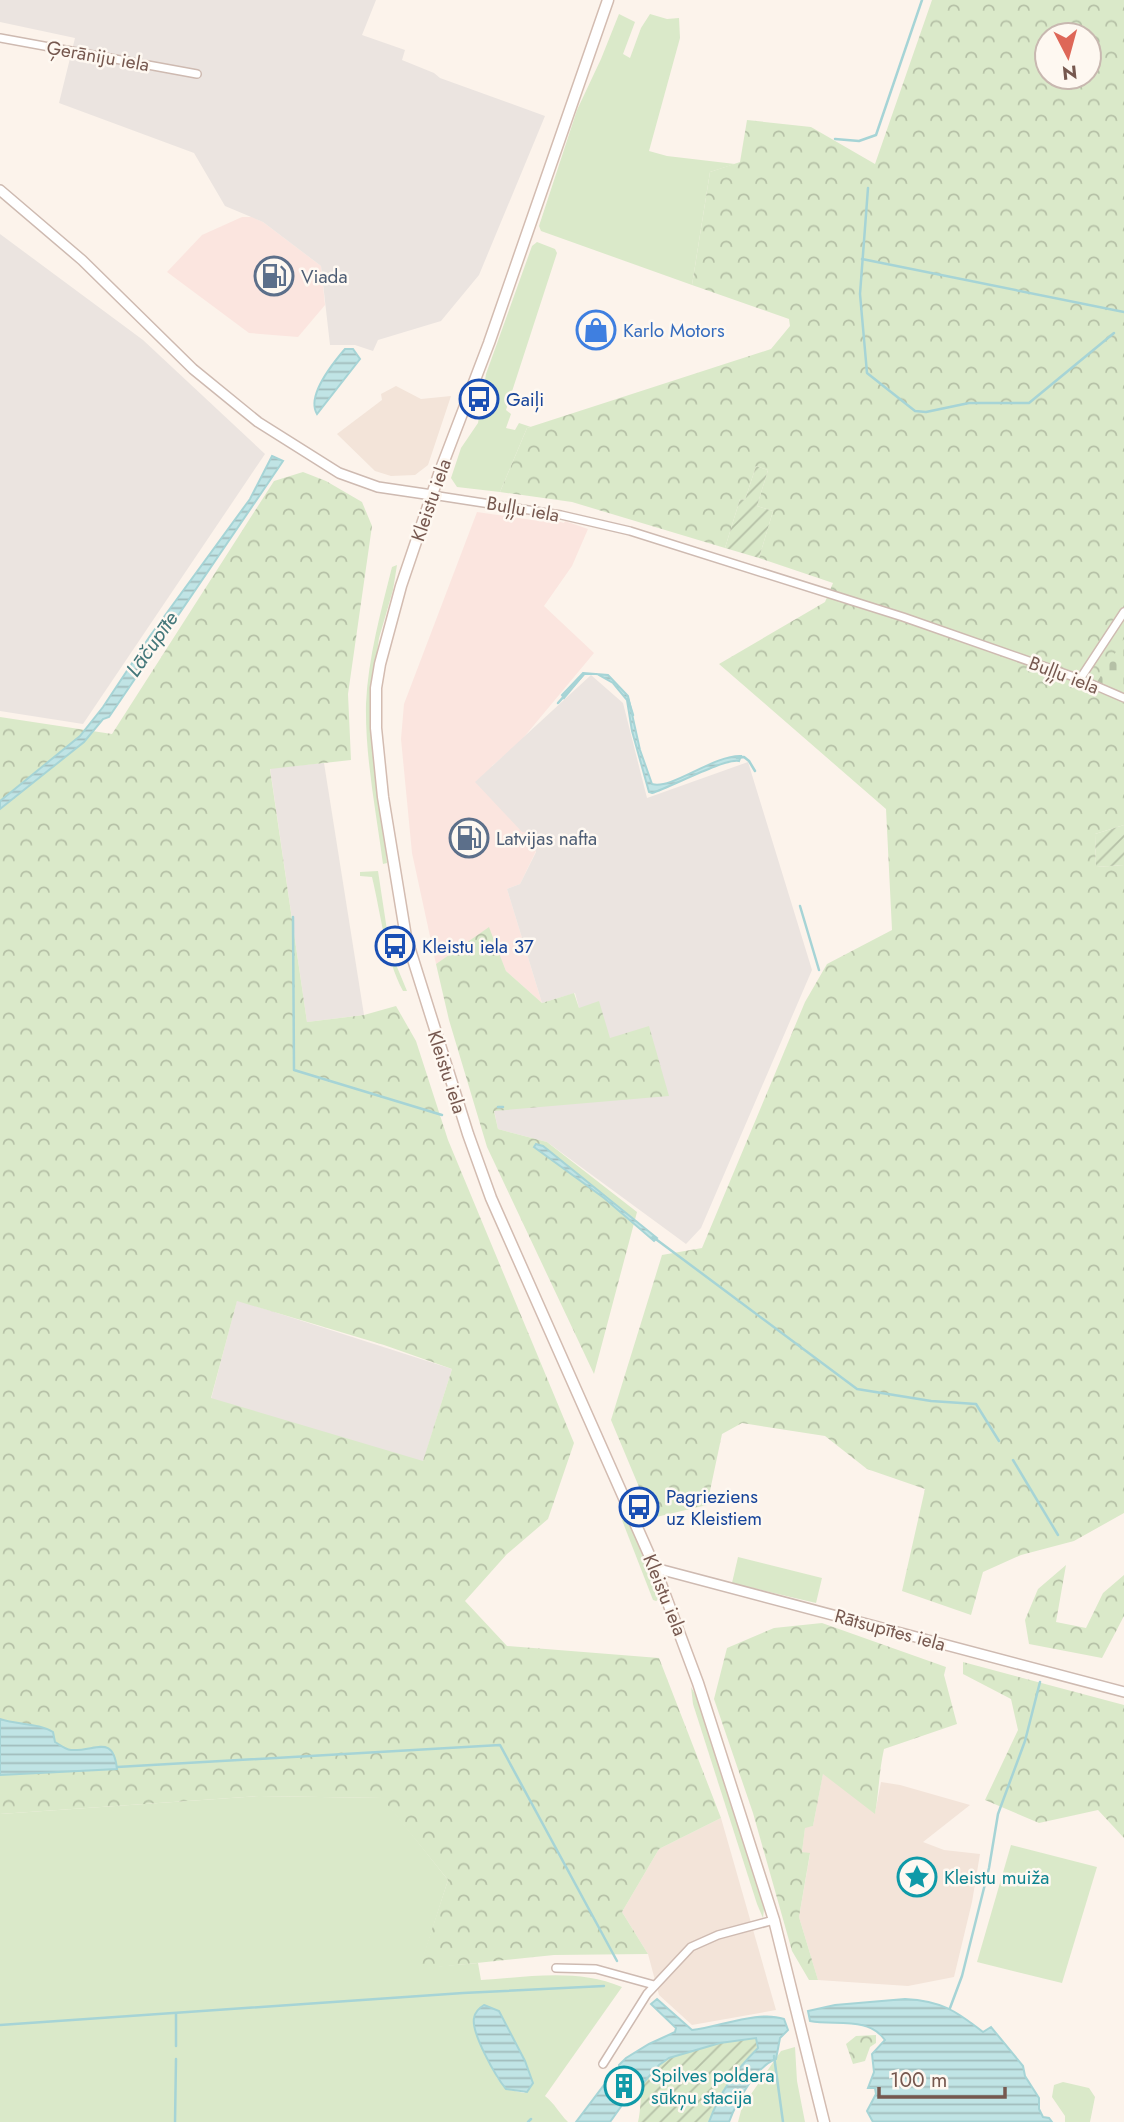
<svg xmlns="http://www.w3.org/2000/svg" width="1124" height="2122" font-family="Jost,sans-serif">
  <defs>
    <pattern id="forest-crowns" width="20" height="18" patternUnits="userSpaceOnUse" patternTransform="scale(1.75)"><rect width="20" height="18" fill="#dae9c9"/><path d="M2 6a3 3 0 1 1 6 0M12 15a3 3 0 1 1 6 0" fill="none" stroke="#b5c0a6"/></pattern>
    <pattern id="cemetery-stones" width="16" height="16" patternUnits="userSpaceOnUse" patternTransform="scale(1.75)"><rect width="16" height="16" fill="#dae9c9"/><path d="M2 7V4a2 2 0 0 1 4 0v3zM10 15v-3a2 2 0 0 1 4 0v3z" fill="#b5c0a6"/></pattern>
    <pattern id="garden-furrows" width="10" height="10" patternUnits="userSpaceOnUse" patternTransform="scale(1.75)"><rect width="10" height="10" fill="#dae9c9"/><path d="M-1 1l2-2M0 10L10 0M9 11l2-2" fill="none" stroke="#b5c0a6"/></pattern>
    <pattern id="water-rules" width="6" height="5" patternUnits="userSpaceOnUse" patternTransform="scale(1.75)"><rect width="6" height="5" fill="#c0e4e5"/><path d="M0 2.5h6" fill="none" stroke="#a1bcbc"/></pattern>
  </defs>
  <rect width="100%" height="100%" fill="#fcf3eb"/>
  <g fill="#f3e4d9">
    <polygon points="396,386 421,399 451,396 428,465 415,475 391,476 375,471 337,434 382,400 381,394"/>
    <polygon points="823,1773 875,1813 881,1782 900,1785 970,1805 923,1842 944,1850 980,1854 972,1902 954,1977 908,1986 818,1980 799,1917 810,1854 802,1852 805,1827 813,1826"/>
    <polygon points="721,1818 776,2010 692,2025 659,1995 648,1954 622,1912 659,1849"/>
  </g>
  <g fill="#fbe5df">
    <polygon points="242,217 252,217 263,222 321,266 325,305 298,337 249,333 167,272 202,235"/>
    <polygon points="477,512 553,523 554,520 564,523 565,521 588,529 572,566 544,606 594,653 519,743 492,766 522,832 531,832 536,851 520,884 507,889 542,1003 506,971 489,928 436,964 412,853 401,739 404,704"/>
  </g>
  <g fill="#ebe4e0">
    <polygon points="0,0 376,0 362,35 405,50 402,60 434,73 440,78 545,116 479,275 441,321 378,340 373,351 355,345 330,345 321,266 263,222 225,206 194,153 59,103 75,38 0,22"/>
    <polygon points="0,234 143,340 265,454 83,724 0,711"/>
    <polygon points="591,675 623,703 647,798 748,762 812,970 701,1228 686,1244 547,1142 498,1129 494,1110 668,1095 579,1008 575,993 542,1003 507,889 520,884 536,852 532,833 522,832 475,782"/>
    <polygon points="324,763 364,1015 307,1022 270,768"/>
    <polygon points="237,1300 452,1369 423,1462 211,1399"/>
  </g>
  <g fill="#dae9c9" fill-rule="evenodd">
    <polygon points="619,14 635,22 623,54 630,58 641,28 650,14 667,19 679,18 680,38 649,151 667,156 735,164 710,172 692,285 541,231 539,226 577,110 601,59"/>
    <polygon points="537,242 555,249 557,253 506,410 511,414 506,428 515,430 519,423 531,427 527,428 500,492 457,487 451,478 461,448 478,423 486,374 532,246"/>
    <path d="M397,565L393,590L379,638L374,676L373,736L387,863L383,864C376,811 365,757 366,704C368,658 381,611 392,567Z"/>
    <path d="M378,871L390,950L407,991H403C385,957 381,914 372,877L360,876V872Z"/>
    <polygon points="625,1519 629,1522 663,1597 656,1601 653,1600 622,1520"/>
    <polygon points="738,1557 822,1578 816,1603 732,1583"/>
    <polygon points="691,1687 699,1701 759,1890 764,1909 763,1918 757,1904 693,1704"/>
    <path d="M259,1796L383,1798L448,1880L420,1968L478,1963L481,1980C529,1977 577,1968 622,1987L545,2096C555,2104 559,2113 568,2122H0V1814ZM474,2028L529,2090L524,2093L506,2089L497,2078Z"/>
    <polygon points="1011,1845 1097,1867 1062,1983 977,1962"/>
    <polygon points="795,2047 797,2081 805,2122 738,2122 742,2107 781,2051"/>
    <polygon points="1063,2082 1089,2088 1095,2097 1090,2122 1065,2122 1065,2116 1052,2097 1054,2085"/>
  </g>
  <g fill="url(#forest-crowns)" fill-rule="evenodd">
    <path d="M932,0H1124V825L1095,834L1096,867L1124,865V1513L1074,1541L1021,1555L983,1572L971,1615L902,1591L925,1489L867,1469L825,1436L742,1423L722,1434L707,1505L652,1518L611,1420L662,1255L702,1248L805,1002L827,964L892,930L886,809L719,664L825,602L833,583L759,558L773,511L757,506L768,470L756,466L745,500L740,499L725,548L572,502L500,492L527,428L771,349L790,326L789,319L692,285L710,172L740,162L747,120L811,127L875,164ZM1047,35H1089V77H1047Z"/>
    <path d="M303,472L326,481L362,502L372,526L348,694L351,760L270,769L307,1022L364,1015L396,1006L416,1041L448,1140L574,1443L548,1519L507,1554L465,1601L507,1646L659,1658L721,1818L659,1849L622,1912L648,1954L554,1955L419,1969L448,1880L382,1798L259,1796L0,1814V717L112,734L274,481ZM237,1301L384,1345L452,1369L423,1461L211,1398Z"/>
    <polygon points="489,927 506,971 542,1003 574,993 579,1008 599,1001 610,1038 649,1026 669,1096 494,1111 498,1129 547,1142 637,1212 594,1374 487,1147 449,1020 436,964"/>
    <polygon points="1066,1565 1056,1622 1086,1628 1103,1593 1124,1575 1124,1616 1102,1658 1029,1644 1025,1620 1038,1589"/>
    <path d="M822,1623L946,1667L944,1675L957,1724L884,1749C879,1771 879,1791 875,1814L823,1774L813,1826L805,1828L802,1852L810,1853L799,1917L818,1980H809L792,1951L753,1813L714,1699L727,1648L774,1628Z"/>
    <polygon points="963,1662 1124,1705 1124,1838 1098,1810 1039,1823 985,1800 1018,1730 1011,1699 963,1674"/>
    <polygon points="876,2035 876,2043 870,2047 865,2061 853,2064 846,2044 856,2036"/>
  </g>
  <polygon fill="url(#cemetery-stones)" points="1124,639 1124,693 1097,682"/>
  <g fill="url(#garden-furrows)">
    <polygon points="756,466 768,470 757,506 773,511 759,558 725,548 740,499 745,500"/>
    <polygon points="1124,825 1124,865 1096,867 1095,834"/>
    <path d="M752,2037L756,2038L757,2048C735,2070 719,2092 709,2122H638C641,2110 640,2095 643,2084C654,2052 723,2042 752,2037Z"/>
  </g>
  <g fill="url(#water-rules)" stroke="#a6d4d6" stroke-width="2">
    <path d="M345,349H353L360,359L317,414C306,396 333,363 345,349Z"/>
    <polygon points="272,456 283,461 109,717 103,719 84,742 0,809 0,801 80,736 103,707 150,636 250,499"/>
    <path d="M583,673L608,675L628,696L640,750L652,784C672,790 713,755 741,756L739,761C725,758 671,787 652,793L649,792L632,731L627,700L613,683L597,674H584L564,698L562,695Z"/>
    <polygon points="536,1144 543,1146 657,1238 654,1241 604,1198 534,1147"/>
    <path d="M0,1719C17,1725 39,1723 53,1732L55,1742C60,1745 65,1749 71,1750C95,1752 113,1733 117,1769L0,1775Z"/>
    <path d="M657,1999L692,2030C720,2027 758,2010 784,2019L788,2030L780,2038L776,2059C756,2066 736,2103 729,2122H709C720,2092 735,2071 758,2048L756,2038L720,2043L669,2058L659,2065L644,2082L632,2085L616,2072L619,2070V2065L626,2058L649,2044L675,2032L676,2028L651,2004Z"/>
    <path d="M905,1999C942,2001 956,2011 983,2032L991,2027L1023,2066L1025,2076L1039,2098V2109L1043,2117L1049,2118L1052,2122H873L867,2111L876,2094L875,2088H868L874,2072L872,2054L885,2040C868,2016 835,2026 810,2021L808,2011L835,2005Z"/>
    <path d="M484,2005L499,2011L525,2061L533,2083L527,2092L506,2089C496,2077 471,2033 474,2018C475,2012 479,2008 484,2005Z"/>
    <polygon points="604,2085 625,2101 610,2122 576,2122"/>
  </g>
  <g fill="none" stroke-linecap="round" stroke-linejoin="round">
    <g stroke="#a6d4d6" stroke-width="2.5">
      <polyline points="835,139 859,141 876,135 922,0"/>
      <polyline points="868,188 860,294 867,373 915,411 926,412 969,403 1029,403 1114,333"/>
      <polyline points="862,259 1124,312"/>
      <polyline points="628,699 633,715"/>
      <polyline points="558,703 584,674"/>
      <polyline points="737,758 744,757 749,761 755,771"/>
      <polyline points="800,906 819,970"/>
      <polyline points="293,917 294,1070 442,1115"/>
      <polyline points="498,1107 503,1107"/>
      <polyline points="653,1237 857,1389 931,1401 976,1404 999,1441"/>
      <polyline points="1013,1460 1058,1535"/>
      <polyline points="117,1767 500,1745 617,1961"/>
      <polyline points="950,2008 962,1976 989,1868 998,1814 1025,1741 1040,1682"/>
      <polyline points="0,2025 463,1993 604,1986"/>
      <polyline points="176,2046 176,2014"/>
      <polyline points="774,2056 783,2122"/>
      <polyline points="175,2122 176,2059"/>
      <polyline points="528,2122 531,2119"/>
    </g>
    <defs>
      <g id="minor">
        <polyline points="0,38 197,74"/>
        <polyline points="432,495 561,515 630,531 903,617 1080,679 1124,698"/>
        <polyline points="1080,679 1124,612"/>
        <polyline points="556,1968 596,1969 654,1985"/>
        <polyline points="603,2064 647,1994 691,1947 718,1935 774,1920"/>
      </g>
      <g id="tertiary">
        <polyline points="0,190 82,260 193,369 258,422 339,473 378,487 432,495"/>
        <polyline points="655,1568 1124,1692"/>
      </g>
      <polyline id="secondary" points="608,0 489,343 439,474 401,586 380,664 376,688 376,728 383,797 406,937 468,1134 491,1198 655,1568 698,1683 774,1920 824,2122"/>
    </defs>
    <use href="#minor" stroke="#cebab1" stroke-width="10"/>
    <use href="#tertiary" stroke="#cebab1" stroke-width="12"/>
    <use href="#secondary" stroke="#d3bcb1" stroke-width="13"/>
    <use href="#minor" stroke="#fff" stroke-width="7"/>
    <use href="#tertiary" stroke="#fff" stroke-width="9"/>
    <use href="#secondary" stroke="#fff" stroke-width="10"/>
  </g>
  <defs>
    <symbol id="fuel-ring" viewBox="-11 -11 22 22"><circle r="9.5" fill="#fef8f1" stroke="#5c6f8a" stroke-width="1.5"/><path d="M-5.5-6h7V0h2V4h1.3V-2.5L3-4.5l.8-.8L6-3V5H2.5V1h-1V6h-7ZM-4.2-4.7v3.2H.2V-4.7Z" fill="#5c6f8a"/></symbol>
    <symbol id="shop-ring" viewBox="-11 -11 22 22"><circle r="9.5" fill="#fef8f1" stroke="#3f7fe0" stroke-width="1.5"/><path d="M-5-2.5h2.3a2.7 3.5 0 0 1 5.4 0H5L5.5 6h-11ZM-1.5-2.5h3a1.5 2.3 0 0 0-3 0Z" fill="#3f7fe0"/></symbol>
    <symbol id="bus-ring" viewBox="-11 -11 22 22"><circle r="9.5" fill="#fef8f1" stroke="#1a4fb4" stroke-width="1.5"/><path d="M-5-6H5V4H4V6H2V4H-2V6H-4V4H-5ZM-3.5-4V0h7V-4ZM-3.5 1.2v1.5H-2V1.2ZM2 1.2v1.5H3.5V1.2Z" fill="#1a4fb4"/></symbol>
    <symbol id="sight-ring" viewBox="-11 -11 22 22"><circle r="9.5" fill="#fef8f1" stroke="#0f9aa8" stroke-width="1.5"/><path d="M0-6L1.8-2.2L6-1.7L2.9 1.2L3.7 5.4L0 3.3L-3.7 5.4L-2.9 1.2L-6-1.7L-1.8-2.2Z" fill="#0f9aa8"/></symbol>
    <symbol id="building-ring" viewBox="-11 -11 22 22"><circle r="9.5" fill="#fef8f1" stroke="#0f9aa8" stroke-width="1.5"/><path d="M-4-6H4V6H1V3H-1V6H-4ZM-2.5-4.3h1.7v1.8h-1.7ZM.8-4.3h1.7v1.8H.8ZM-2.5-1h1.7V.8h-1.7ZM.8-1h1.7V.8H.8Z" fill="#0f9aa8"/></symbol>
  </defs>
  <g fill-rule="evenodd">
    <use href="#fuel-ring" x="252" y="254" width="44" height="44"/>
    <use href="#shop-ring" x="574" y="308" width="44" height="44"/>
    <use href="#bus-ring" x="457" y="377" width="44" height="44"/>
    <use href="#fuel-ring" x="447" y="816" width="44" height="44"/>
    <use href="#bus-ring" x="373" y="924" width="44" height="44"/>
    <use href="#bus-ring" x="617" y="1485" width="44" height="44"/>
    <use href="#sight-ring" x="895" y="1855" width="44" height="44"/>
    <use href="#building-ring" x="602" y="2064" width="44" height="44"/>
  </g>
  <g text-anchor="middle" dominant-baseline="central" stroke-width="5" stroke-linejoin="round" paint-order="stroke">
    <g font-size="19" fill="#76584f" stroke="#fef8f1">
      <text transform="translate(98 56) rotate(10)">Ģerāniju iela</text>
      <text transform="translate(431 500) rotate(-71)">Kleistu iela</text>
      <text transform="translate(523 509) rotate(10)">Buļļu iela</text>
      <text transform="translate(1064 675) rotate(21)">Buļļu iela</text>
      <text transform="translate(447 1072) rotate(72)">Kleistu iela</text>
      <text transform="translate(665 1595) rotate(68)">Kleistu iela</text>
      <text transform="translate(890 1630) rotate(15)">Rātsupītes iela</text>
    </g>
    <g font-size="19" fill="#4e5e75" stroke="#fef8f1" text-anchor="start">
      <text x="301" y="276">Viada</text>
      <text x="496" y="838">Latvijas nafta</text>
    </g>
    <g font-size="19" fill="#366cbe" stroke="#fef8f1" text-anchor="start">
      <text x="623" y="330">Karlo Motors</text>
    </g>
    <g font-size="19" fill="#164399" stroke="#fef8f1" text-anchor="start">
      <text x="506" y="399">Gaiļi</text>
      <text x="422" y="946">Kleistu iela 37</text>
      <text x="666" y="1496">Pagrieziens<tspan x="666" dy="22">uz Kleistiem</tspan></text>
    </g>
    <g font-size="19" fill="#0d838f" stroke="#fef8f1" text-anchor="start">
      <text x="944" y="1877">Kleistu muiža</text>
      <text x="651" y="2075">Spilves poldera<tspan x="651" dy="22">sūkņu stacija</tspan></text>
    </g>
    <g font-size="21" font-style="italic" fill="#427679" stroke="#fef8f1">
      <text transform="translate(152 644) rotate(-55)">Lāčupīte</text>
    </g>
  </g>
  <g transform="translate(1068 56) rotate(174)"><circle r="33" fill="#fef8f1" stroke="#c8b8b0" stroke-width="2"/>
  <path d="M0-5L12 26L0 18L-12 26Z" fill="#de6758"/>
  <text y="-10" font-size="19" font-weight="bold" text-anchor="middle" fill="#76584f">N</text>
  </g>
  <path d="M879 2087v10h126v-10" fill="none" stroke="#76584f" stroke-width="3.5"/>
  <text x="890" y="2087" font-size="21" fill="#76584f" stroke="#fef8f1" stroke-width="5" paint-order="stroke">100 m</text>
</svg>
